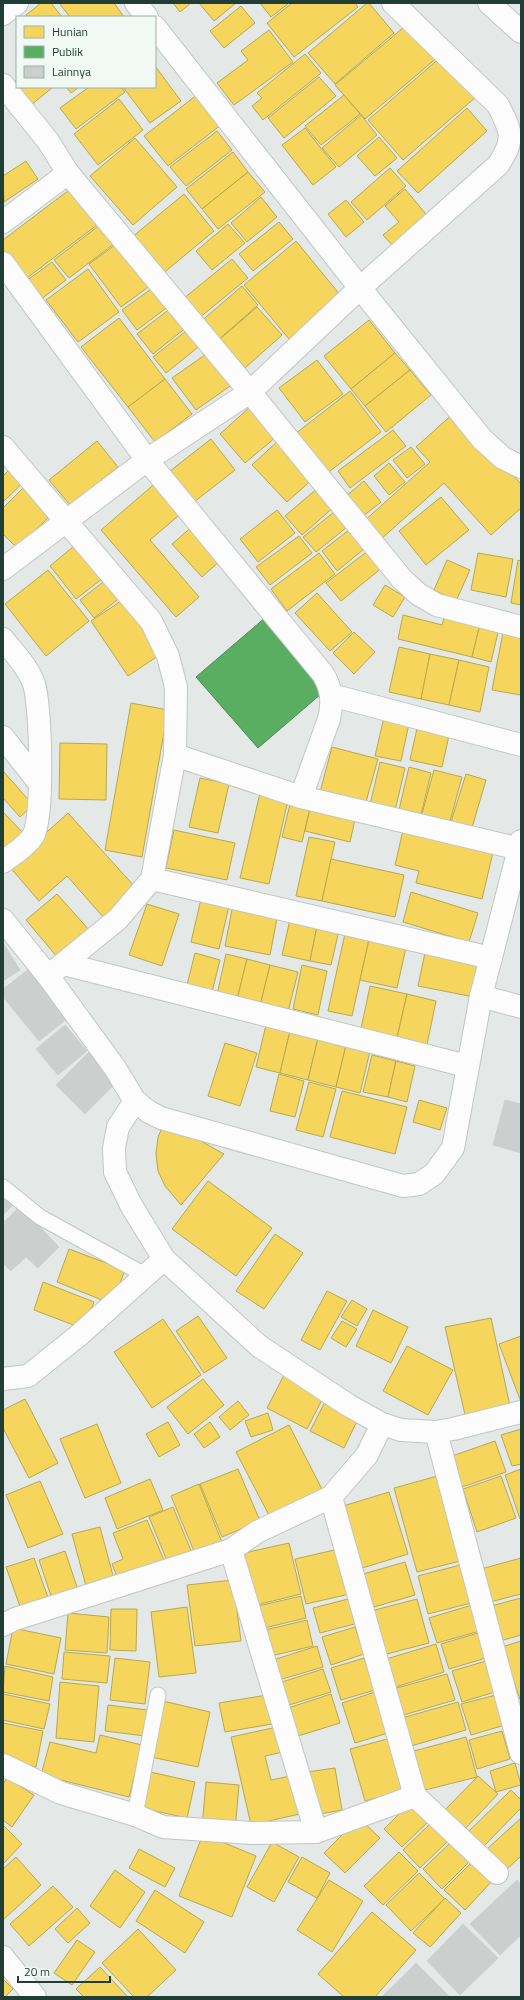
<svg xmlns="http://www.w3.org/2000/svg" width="524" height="2000" font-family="'Titillium Web',sans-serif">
  <rect width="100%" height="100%" fill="#e4e9e7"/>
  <g fill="#f6d55c" stroke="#b6a851">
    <polygon points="41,3 51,3 62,17 28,17 26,15"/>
    <polygon points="59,3 114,3 124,17 70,17"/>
    <polygon points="173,3 191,3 180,12"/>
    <polygon points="199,3 236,3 214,21"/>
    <polygon points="260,3 289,3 271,17"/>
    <polygon points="292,3 355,3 358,7 294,57 267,23"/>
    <polygon points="367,3 369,3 394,33 335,84 308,53"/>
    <polygon points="241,6 255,23 224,48 210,31"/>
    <polygon points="410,22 439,56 365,119 335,85"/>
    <polygon points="269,30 293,62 234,105 217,83 248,60 241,51"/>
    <polygon points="305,54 321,73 263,120 252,106 262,98 257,93"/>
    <polygon points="442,56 477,96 403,160 368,120"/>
    <polygon points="155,66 181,101 150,123 123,87 155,87"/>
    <polygon points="319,77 336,96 284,138 268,118"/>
    <polygon points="17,80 17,87 53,87 30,106 12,83"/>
    <polygon points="66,87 79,87 71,93"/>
    <polygon points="89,87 121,87 125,92 76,129 60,108"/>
    <polygon points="198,94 222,124 168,166 144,136"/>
    <polygon points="344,95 360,114 321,145 305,126"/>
    <polygon points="119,99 143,130 98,165 74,134"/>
    <polygon points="467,108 487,131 418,193 397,171"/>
    <polygon points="361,115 377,135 339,167 322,148"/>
    <polygon points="305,128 336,167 313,185 282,145"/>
    <polygon points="217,131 232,150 186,186 170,167"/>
    <polygon points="379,137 397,158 375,176 357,156"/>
    <polygon points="135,138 177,187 133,225 90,176"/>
    <polygon points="233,152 248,172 202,209 186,189"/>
    <polygon points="26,161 38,179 4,202 3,176"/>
    <polygon points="390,168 406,186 367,220 351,202"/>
    <polygon points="248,172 265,192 218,229 202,209"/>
    <polygon points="405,189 430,219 395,248 383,235 399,222 385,206"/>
    <polygon points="69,190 97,225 23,281 3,255 3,240"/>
    <polygon points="184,194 214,231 161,275 131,238"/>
    <polygon points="261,197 277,217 247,242 231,223"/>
    <polygon points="346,200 364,222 346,237 328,214"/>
    <polygon points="279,222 293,239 253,271 239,254"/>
    <polygon points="101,224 115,243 69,278 54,260"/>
    <polygon points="228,224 245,243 212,270 196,251"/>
    <polygon points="296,241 341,296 289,339 244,285"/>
    <polygon points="119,242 151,285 121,307 89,264"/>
    <polygon points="232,259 248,278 199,318 183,299"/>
    <polygon points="52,262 66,280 40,300 26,281"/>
    <polygon points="88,269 119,312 78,342 46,300"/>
    <polygon points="242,286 258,305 216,342 199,323"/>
    <polygon points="154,287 169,306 137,330 122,310"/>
    <polygon points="257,307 282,335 245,368 220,339"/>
    <polygon points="171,308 187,327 153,354 137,334"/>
    <polygon points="119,318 165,379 128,407 81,347"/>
    <polygon points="369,320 395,353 351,389 324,356"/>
    <polygon points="190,328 202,344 166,373 153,357"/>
    <polygon points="209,352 233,384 196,410 172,378"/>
    <polygon points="395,353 410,370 365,406 351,389"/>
    <polygon points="317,360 343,394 305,422 279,388"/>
    <polygon points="410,370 431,395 386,432 365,406"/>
    <polygon points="165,379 192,414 155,442 128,407"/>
    <polygon points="350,391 381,432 326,474 295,434"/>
    <polygon points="250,407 276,437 245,463 220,434"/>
    <polygon points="455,412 521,484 521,508 491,535 444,483 380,540 363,522 430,462 416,447"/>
    <polygon points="393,430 406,446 350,488 338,471"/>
    <polygon points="281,438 316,476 287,502 252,465"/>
    <polygon points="211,439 235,470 194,502 170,471"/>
    <polygon points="97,441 118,467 70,505 49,480"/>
    <polygon points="411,447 425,464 407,478 393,460"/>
    <polygon points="389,463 405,482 389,495 374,476"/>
    <polygon points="15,464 28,478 3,502 3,476"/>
    <polygon points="158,481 184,511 150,540 199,597 176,617 101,530"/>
    <polygon points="364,481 381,502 362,517 345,497"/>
    <polygon points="27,484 54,512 17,548 3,534 3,508"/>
    <polygon points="319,487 335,506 302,535 285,516"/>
    <polygon points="441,497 469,530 426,565 399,531"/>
    <polygon points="339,508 352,523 316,552 303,537"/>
    <polygon points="277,510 295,533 258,562 240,539"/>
    <polygon points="193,526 222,559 202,577 172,544"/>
    <polygon points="354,526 369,545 337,571 322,551"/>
    <polygon points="299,536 312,553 270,585 256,567"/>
    <polygon points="80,541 107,575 76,599 50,566"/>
    <polygon points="369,550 383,567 341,601 326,583"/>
    <polygon points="319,553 335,574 287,611 271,589"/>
    <polygon points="478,553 513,559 506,597 471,590"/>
    <polygon points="447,560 470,570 456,601 434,590"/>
    <polygon points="518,560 521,561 521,605 511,603"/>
    <polygon points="48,570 89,621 46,656 5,604"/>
    <polygon points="107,579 121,597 94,618 80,600"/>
    <polygon points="385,585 405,597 393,617 373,605"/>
    <polygon points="317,593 352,632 330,651 295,613"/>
    <polygon points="124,599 161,654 128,676 91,621"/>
    <polygon points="446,611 481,620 472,657 398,639 403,615 442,625"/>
    <polygon points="481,620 500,624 491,662 472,657"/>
    <polygon points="504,627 521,630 521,695 492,690"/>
    <polygon points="354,632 375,652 354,674 333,653"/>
    <polygon points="399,647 430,654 421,699 389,692"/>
    <polygon points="430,654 459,660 449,705 421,699"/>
    <polygon points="459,660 489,667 480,712 449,705"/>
    <polygon points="131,703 168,710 142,857 105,850"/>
    <polygon points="385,713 410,719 401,761 375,756"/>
    <polygon points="418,724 450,731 442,767 410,760"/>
    <polygon points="60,743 107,744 106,800 59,799"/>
    <polygon points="332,747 378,759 364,809 319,796"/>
    <polygon points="380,762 405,768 394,815 369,809"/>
    <polygon points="409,767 431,773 420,819 398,814"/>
    <polygon points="434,770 462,777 449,825 421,817"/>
    <polygon points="3,771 33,805 20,817 3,798"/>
    <polygon points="466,774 486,780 471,831 450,825"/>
    <polygon points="200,778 229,784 218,833 189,827"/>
    <polygon points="260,793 288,800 269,884 240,878"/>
    <polygon points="291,800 311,804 302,842 282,837"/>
    <polygon points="311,804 356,815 350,842 305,831"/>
    <polygon points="3,812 25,835 3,855"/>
    <polygon points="68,813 136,888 104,918 67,876 39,901 9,866"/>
    <polygon points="404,826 494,848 482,899 416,883 419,871 395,865"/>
    <polygon points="174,830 235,843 227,880 166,868"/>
    <polygon points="309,837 335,842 322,901 296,896"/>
    <polygon points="331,859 404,875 395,917 322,901"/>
    <polygon points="411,892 478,913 469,942 403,922"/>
    <polygon points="57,894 90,931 58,958 26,920"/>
    <polygon points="201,899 229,906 219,949 191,942"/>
    <polygon points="147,904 179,914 162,966 129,955"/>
    <polygon points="233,904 278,913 270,955 225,946"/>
    <polygon points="291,915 318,921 310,961 282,955"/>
    <polygon points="318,921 340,926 331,965 310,961"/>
    <polygon points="346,929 370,935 352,1016 328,1011"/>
    <polygon points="370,935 407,943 397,988 360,980"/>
    <polygon points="426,948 481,959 474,997 418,986"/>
    <polygon points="195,953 220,960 211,996 186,989"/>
    <polygon points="226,954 247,959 236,1004 216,999"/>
    <polygon points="247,959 270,965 259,1010 236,1004"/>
    <polygon points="270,965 298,972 287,1016 259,1010"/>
    <polygon points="302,965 327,971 318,1015 293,1009"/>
    <polygon points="370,986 407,994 397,1038 361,1029"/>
    <polygon points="407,994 436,1001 427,1045 397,1038"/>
    <polygon points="266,1025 290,1031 280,1073 256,1067"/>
    <polygon points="290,1031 318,1038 308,1080 280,1073"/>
    <polygon points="318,1038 346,1045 336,1087 308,1080"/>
    <polygon points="225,1043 257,1053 240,1106 208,1096"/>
    <polygon points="346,1045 370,1051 360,1093 336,1087"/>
    <polygon points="372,1055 396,1061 388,1097 363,1092"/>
    <polygon points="396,1061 415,1066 407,1102 388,1097"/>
    <polygon points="279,1074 304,1081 295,1117 270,1111"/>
    <polygon points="309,1082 336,1089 323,1137 296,1130"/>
    <polygon points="342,1091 407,1107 395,1154 330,1137"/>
    <polygon points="419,1100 447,1108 440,1130 413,1122"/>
    <polygon points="165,1121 224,1154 181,1205 165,1186 158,1171 156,1154 158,1137"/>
    <polygon points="208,1181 272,1228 236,1276 172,1229"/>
    <polygon points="275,1234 303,1253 264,1309 236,1291"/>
    <polygon points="69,1249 125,1270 112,1304 57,1282"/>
    <polygon points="43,1282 94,1302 84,1329 34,1310"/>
    <polygon points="327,1291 347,1301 320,1350 301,1340"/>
    <polygon points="352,1300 367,1309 357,1326 341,1317"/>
    <polygon points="373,1310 408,1327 391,1363 356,1346"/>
    <polygon points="198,1316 227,1358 204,1373 176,1331"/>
    <polygon points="491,1318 510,1406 465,1415 445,1327"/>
    <polygon points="163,1319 201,1375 152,1408 114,1352"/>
    <polygon points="342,1321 357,1329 346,1347 331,1338"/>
    <polygon points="521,1336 521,1402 499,1344"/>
    <polygon points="407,1346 453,1370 428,1415 383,1391"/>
    <polygon points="285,1373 325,1394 307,1429 267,1408"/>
    <polygon points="203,1379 224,1405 188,1434 167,1407"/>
    <polygon points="328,1396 361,1413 344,1448 310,1431"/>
    <polygon points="25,1399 58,1463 29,1478 3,1428 3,1410"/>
    <polygon points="238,1401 249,1415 230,1430 219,1417"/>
    <polygon points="268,1413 273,1430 251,1437 245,1421"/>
    <polygon points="168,1422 180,1445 159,1457 146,1434"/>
    <polygon points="210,1422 220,1437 204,1448 194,1434"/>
    <polygon points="97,1424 121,1483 85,1498 60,1439"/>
    <polygon points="289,1425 324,1493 272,1521 236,1452"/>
    <polygon points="521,1429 521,1464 512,1466 501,1435"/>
    <polygon points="495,1441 506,1472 462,1487 452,1456"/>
    <polygon points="238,1469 260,1521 222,1537 200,1484"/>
    <polygon points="521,1469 521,1518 520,1519 505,1475"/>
    <polygon points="441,1475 464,1560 417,1572 394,1488"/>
    <polygon points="501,1476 516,1518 477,1532 463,1489"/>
    <polygon points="150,1479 163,1510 117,1529 105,1498"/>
    <polygon points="40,1481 63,1534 28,1548 6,1495"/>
    <polygon points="199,1484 223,1545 196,1556 171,1496"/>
    <polygon points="389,1492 408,1554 359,1569 340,1507"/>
    <polygon points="173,1507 194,1558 170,1568 149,1517"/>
    <polygon points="147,1520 166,1565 120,1584 112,1564 123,1559 113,1533"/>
    <polygon points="100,1527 115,1583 87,1590 72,1534"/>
    <polygon points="289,1543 301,1594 256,1605 244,1553"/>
    <polygon points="343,1548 354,1593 306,1604 295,1559"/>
    <polygon points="65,1551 78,1590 52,1599 39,1560"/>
    <polygon points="34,1558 50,1603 22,1612 6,1567"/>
    <polygon points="521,1558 521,1594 490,1602 481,1569"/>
    <polygon points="405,1562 415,1595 374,1607 363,1574"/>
    <polygon points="464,1564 475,1602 428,1614 418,1576"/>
    <polygon points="233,1580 241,1641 195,1646 187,1585"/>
    <polygon points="301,1596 306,1618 260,1629 254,1607"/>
    <polygon points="356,1597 362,1622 320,1633 313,1608"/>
    <polygon points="521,1598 521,1635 500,1641 491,1606"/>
    <polygon points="417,1599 429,1643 379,1656 367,1612"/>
    <polygon points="472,1605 480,1631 437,1643 429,1618"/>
    <polygon points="187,1607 196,1673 159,1677 151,1612"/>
    <polygon points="111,1609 137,1609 136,1651 110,1650"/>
    <polygon points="68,1613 109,1617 107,1653 65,1650"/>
    <polygon points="307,1620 313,1646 271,1656 265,1630"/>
    <polygon points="355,1627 364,1654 331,1665 322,1637"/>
    <polygon points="13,1628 61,1638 54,1674 6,1664"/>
    <polygon points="478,1633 486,1658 449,1669 441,1644"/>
    <polygon points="521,1641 521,1702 502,1647"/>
    <polygon points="436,1644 444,1672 392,1688 383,1660"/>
    <polygon points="317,1646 323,1667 279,1680 273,1660"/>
    <polygon points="64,1652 110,1656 107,1683 62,1679"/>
    <polygon points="115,1658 150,1662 145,1704 110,1700"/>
    <polygon points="364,1658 375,1690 341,1700 331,1668"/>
    <polygon points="486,1661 495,1692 462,1702 452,1671"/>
    <polygon points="5,1666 53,1677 49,1701 3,1692"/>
    <polygon points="323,1669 331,1692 289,1705 282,1682"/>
    <polygon points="447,1674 455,1700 400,1716 393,1689"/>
    <polygon points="60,1682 99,1686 94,1742 56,1738"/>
    <polygon points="375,1692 388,1733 355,1743 342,1703"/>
    <polygon points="3,1694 50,1704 44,1729 3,1720"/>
    <polygon points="273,1694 278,1723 225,1732 219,1703"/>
    <polygon points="331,1694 340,1723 298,1736 288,1708"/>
    <polygon points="496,1695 505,1725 471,1735 461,1704"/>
    <polygon points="163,1701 210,1712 198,1767 151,1757"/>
    <polygon points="458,1702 466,1730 411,1746 402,1718"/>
    <polygon points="108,1705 148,1710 145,1736 105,1731"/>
    <polygon points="3,1723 43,1731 36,1767 3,1760"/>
    <polygon points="277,1727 283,1752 265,1756 271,1780 295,1775 304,1813 251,1825 231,1737"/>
    <polygon points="502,1731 510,1759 477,1769 469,1740"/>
    <polygon points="100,1735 142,1745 129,1797 41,1775 50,1742 96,1753"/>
    <polygon points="466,1737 477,1777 425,1790 414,1751"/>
    <polygon points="391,1738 407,1790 365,1801 350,1749"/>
    <polygon points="515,1763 521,1785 496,1792 490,1771"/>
    <polygon points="335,1768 342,1810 314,1815 307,1772"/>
    <polygon points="146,1771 195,1782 187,1818 137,1807"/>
    <polygon points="478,1776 498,1794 463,1831 443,1812"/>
    <polygon points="7,1778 34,1795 12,1827 3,1820 3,1784"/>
    <polygon points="206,1782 239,1785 235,1831 202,1827"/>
    <polygon points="511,1790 521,1800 521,1808 484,1846 469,1831"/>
    <polygon points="412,1801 430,1820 402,1847 384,1829"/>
    <polygon points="359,1818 380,1838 345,1873 324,1853"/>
    <polygon points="521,1818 521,1856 506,1870 487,1849"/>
    <polygon points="432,1822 449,1840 420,1868 403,1850"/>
    <polygon points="3,1825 22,1844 3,1864"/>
    <polygon points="203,1834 256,1856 232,1917 179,1896"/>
    <polygon points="272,1842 299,1857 274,1902 247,1887"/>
    <polygon points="451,1842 470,1861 442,1889 423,1869"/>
    <polygon points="139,1849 175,1868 165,1887 129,1868"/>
    <polygon points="399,1852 418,1871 383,1905 364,1886"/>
    <polygon points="16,1857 41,1885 3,1920 3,1869"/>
    <polygon points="302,1857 330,1873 317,1898 288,1882"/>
    <polygon points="474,1860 494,1879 465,1910 444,1890"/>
    <polygon points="115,1870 145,1892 120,1928 90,1906"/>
    <polygon points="419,1873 445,1899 411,1931 386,1905"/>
    <polygon points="329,1880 363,1901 332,1952 297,1930"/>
    <polygon points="53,1886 73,1907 29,1946 10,1924"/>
    <polygon points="155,1890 204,1922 185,1953 136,1921"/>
    <polygon points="445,1898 461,1913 430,1947 413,1933"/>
    <polygon points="77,1908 90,1923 68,1943 55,1929"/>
    <polygon points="372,1912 416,1950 375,1997 344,1997 318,1974"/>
    <polygon points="138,1929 176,1970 147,1997 134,1997 102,1963"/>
    <polygon points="77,1940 95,1952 72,1985 54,1973"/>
    <polygon points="100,1967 128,1997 84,1997 76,1989"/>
    <polygon points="3,1979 13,1989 5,1997 3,1997"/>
  </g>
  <polygon fill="#5aae61" stroke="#498c54" points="266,617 328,688 258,748 196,677"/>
  <g fill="#cbd0ce" stroke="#cdd3d0">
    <polygon points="3,943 20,970 3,981"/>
    <polygon points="29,969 68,1018 39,1041 3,997 3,989"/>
    <polygon points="65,1025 87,1051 58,1075 36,1049"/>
    <polygon points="89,1052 118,1081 85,1114 56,1085"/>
    <polygon points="505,1100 521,1104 521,1153 493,1145"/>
    <polygon points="3,1195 13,1205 3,1215"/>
    <polygon points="20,1206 59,1247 38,1268 26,1257 11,1271 3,1263 3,1223"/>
    <polygon points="517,1880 521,1885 521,1935 500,1955 470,1924"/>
    <polygon points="463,1924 498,1958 460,1995 427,1961"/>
    <polygon points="416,1963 450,1997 402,1997 392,1987"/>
    <polygon points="392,1987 402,1997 381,1997"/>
  </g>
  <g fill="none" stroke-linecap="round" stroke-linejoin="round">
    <defs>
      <g id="service">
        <polyline points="3,1187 40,1217 145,1275"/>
        <polyline points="135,1815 158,1695"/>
      </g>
      <g id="minor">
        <polyline points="136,3 147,17"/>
        <polyline points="489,3 521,32"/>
        <polyline points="3,14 17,3"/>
        <polyline points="155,27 360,288 482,439 503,458 521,467"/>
        <polyline points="3,85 48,141 68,173 250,392 401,578 418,594 437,605 521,627"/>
        <polyline points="3,222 68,173"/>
        <path d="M3,263L147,460L323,674C332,689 333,702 329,719L301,797"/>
        <polyline points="3,447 151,621 168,656 176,687 175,755 152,879 118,919 48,976"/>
        <path d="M3,569L147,460L250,392L360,288L498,165C516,139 511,131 498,105L393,3"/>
        <path d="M3,639C14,653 28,667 34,684C41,706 44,818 33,836C26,847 13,854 3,862"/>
        <polyline points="331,695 521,745"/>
        <polyline points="3,737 40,784"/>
        <polyline points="175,755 301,797 520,849"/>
        <polyline points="152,879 491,958"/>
        <polyline points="3,920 48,976 115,1068 135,1101 149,1112 161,1118 403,1186 419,1184 434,1174 453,1148 481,996 521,841"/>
        <polyline points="64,964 467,1066"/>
        <polyline points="481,996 521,1007"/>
        <polyline points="135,1101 118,1127 114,1148 115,1172 131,1205 164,1259 259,1346 348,1405 382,1424 401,1430 436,1432 453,1429 521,1412"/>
        <polyline points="3,1379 28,1376 78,1336 164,1259"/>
        <polyline points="436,1432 521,1753"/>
        <polyline points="331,1497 415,1796"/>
        <polyline points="231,1550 316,1832"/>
        <polyline points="3,1625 15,1619 231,1550 257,1532 331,1497 367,1455 382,1424"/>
        <polyline points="3,1765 61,1793 135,1815 163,1827 251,1833 316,1832 415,1796 497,1873"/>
        <polyline points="3,1957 35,1997"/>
      </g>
    </defs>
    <use href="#service" stroke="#c1c6c4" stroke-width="17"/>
    <use href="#minor" stroke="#c1c6c4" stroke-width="24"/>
    <use href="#service" stroke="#fbfcfb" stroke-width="15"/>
    <use href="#minor" stroke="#fbfcfb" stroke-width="22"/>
  </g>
  <rect width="524" height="2000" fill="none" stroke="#203e36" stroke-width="8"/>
  <rect x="16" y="16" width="140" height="72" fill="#f1f9f5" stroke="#9daea9"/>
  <rect x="24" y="26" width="20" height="12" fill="#f6d55c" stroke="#9daea9"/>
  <text x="52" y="36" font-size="12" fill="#203e36">Hunian</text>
  <rect x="24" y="46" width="20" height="12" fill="#5aae61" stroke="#9daea9"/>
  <text x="52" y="56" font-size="12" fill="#203e36">Publik</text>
  <rect x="24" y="66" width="20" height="12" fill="#cbd0ce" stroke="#9daea9"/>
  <text x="52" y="76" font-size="12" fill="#203e36">Lainnya</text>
  <path d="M18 1976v6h92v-6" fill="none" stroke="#203e36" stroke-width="2"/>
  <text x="24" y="1976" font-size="12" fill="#203e36" stroke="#f1f9f5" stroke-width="3" paint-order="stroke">20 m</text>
</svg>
